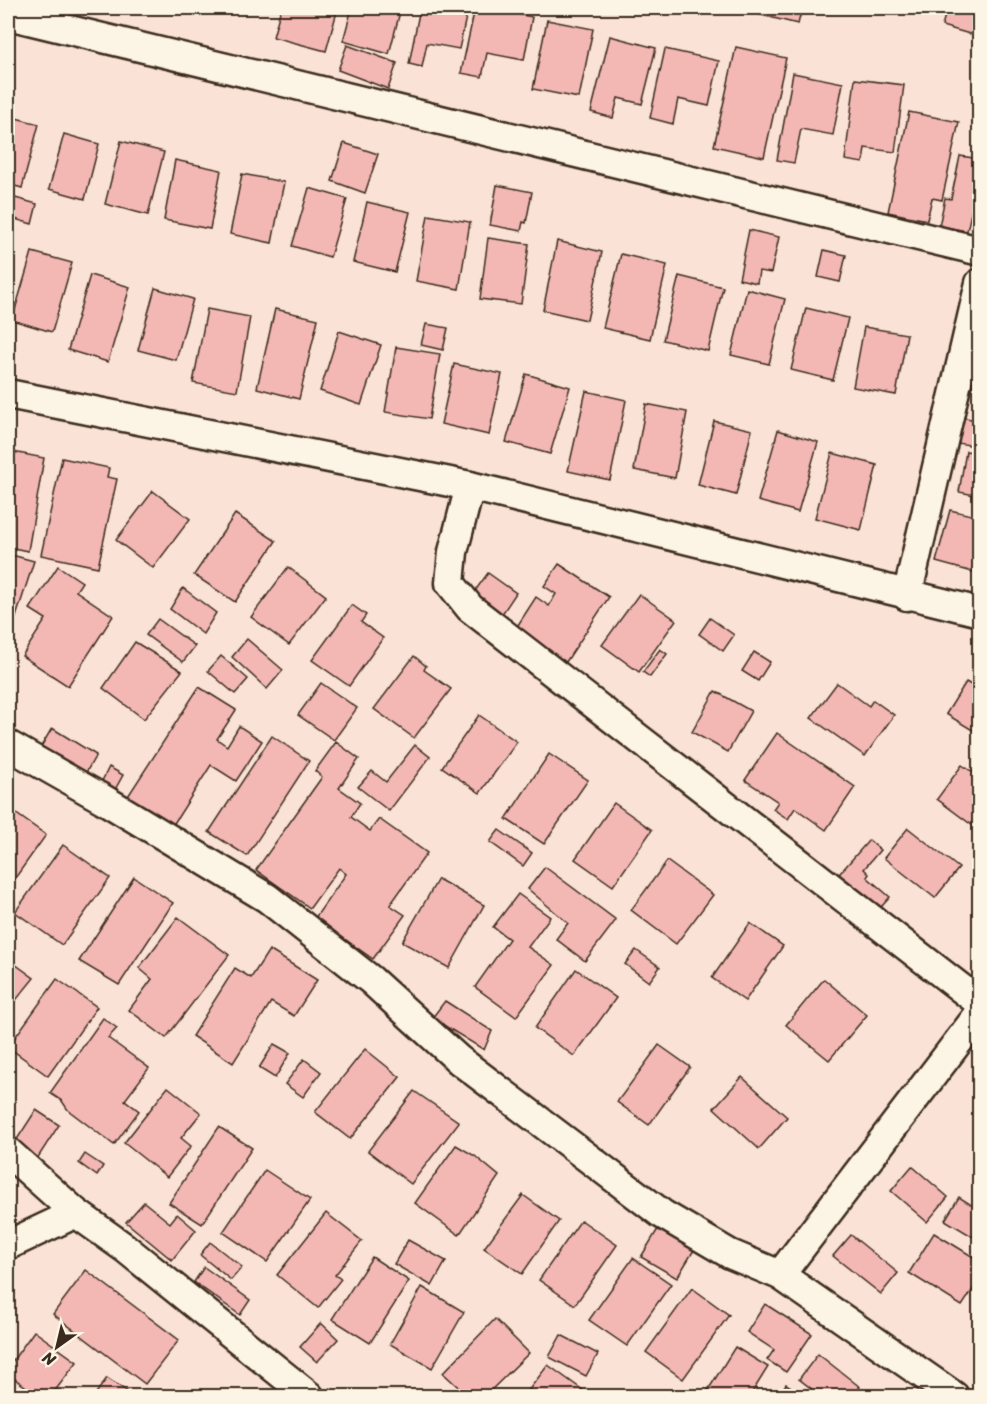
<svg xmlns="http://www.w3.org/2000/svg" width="987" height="1404" font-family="Sriracha,sans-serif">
  <rect width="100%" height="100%" fill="#fae3d6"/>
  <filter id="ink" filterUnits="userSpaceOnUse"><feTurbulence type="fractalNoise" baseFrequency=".0167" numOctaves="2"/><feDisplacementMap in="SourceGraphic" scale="12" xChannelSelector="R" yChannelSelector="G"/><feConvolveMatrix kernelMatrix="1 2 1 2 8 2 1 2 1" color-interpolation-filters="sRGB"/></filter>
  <g filter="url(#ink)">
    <g fill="#f4b8b4" stroke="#3b2a1e" stroke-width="1.5">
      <polygon points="281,8 338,8 326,51 273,37"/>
      <polygon points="352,8 401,8 389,54 343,41"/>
      <polygon points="420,8 468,8 459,49 427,43 422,67 409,64"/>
      <polygon points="475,8 489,8 532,17 524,60 487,53 482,77 461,73"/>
      <polygon points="750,8 802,8 798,24 749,12"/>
      <polygon points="947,8 980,8 980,37 942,26"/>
      <polygon points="547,20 593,29 579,98 533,89"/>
      <polygon points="610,36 656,48 642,104 618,98 613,118 591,112"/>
      <polygon points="347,45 397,63 388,89 338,70"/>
      <polygon points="736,47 786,58 764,157 714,146"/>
      <polygon points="665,49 719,61 709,106 678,99 673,124 650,118"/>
      <polygon points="793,73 843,83 833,135 801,129 794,163 777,160"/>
      <polygon points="855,79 904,85 895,152 865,148 863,163 845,160"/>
      <polygon points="909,112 959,122 942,200 932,198 927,220 888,212"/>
      <polygon points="8,116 39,124 22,188 8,184"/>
      <polygon points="64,134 99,144 85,199 49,189"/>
      <polygon points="121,141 164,152 148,215 105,204"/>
      <polygon points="344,143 378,154 365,193 332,181"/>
      <polygon points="960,156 980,159 980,173 967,231 939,226 945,198 951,199"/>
      <polygon points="175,160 221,170 210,229 164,220"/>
      <polygon points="242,174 284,182 272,243 230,234"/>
      <polygon points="497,185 532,192 526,223 523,222 521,231 490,225"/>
      <polygon points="309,188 347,199 330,257 292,246"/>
      <polygon points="8,196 37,204 32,224 8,217"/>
      <polygon points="367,202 410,212 395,272 353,262"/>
      <polygon points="428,215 470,222 459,289 416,281"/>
      <polygon points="749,230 779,237 771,273 759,271 757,283 739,279"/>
      <polygon points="488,238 529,244 521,304 480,299"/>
      <polygon points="557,241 602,252 587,320 543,310"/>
      <polygon points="824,250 846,255 840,282 818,277"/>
      <polygon points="32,252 72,263 52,332 12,320"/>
      <polygon points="621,254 667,265 650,339 603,328"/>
      <polygon points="90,275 130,287 108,362 68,350"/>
      <polygon points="679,276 723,287 708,351 663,340"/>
      <polygon points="155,288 193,299 176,360 138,350"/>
      <polygon points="747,289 785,299 769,364 731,355"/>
      <polygon points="806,308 848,318 833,380 791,370"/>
      <polygon points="207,309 250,317 237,391 193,383"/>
      <polygon points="275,309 318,319 299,399 257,388"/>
      <polygon points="426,324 448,328 443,350 421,345"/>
      <polygon points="864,327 907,334 896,395 853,387"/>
      <polygon points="339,331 381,345 361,405 320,391"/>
      <polygon points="396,347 440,354 429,419 385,412"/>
      <polygon points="454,364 502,374 489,435 441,424"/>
      <polygon points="526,374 570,387 550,454 506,442"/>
      <polygon points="586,391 626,400 610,480 568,471"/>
      <polygon points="646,404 687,412 675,478 634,470"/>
      <polygon points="962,417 980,421 975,446 957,443"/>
      <polygon points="714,421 752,430 736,495 698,485"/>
      <polygon points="778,430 818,442 798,512 758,501"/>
      <polygon points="8,451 44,458 28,551 8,547"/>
      <polygon points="966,451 980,453 980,496 959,492"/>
      <polygon points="832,453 877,465 861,530 815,518"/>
      <polygon points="62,458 109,468 107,477 117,479 98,567 41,555"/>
      <polygon points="153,491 190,519 153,568 116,540"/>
      <polygon points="950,510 980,517 980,574 936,562"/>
      <polygon points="235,514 276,541 235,602 194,575"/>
      <polygon points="8,554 34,561 8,642"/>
      <polygon points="559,564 609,597 566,662 516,628 536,597 549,606 556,594 544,586"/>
      <polygon points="58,566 82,582 76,591 113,616 68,686 22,656 46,619 30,609"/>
      <polygon points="288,567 326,596 289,645 251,617"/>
      <polygon points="488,573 516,593 498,620 469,599"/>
      <polygon points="183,588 216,613 203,634 170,609"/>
      <polygon points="639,594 676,620 639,672 602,645"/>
      <polygon points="352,605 366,615 361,622 383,638 349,686 312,660"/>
      <polygon points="710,618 734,635 723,651 699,634"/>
      <polygon points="158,619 195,646 183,662 146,635"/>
      <polygon points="247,639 283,670 267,689 232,657"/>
      <polygon points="135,642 182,671 144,719 103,688"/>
      <polygon points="660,649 667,654 650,677 643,672"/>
      <polygon points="754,652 770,662 758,681 742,671"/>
      <polygon points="221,656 248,679 235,694 208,671"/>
      <polygon points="414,656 426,666 424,670 451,689 414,738 374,709"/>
      <polygon points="966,682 980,690 980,722 974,731 946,714"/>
      <polygon points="321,683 357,708 334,740 298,715"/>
      <polygon points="837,683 869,706 873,700 894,715 865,756 811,718"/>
      <polygon points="199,687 236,710 217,739 227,746 239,726 262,741 236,781 211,765 166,836 121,807"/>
      <polygon points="715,691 751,711 728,752 692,732"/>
      <polygon points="479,715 517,742 480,793 442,767"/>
      <polygon points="52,728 96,755 84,776 39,750"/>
      <polygon points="777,733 855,787 826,830 795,808 788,819 773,809 778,802 745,780"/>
      <polygon points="272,736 309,761 247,856 209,832"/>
      <polygon points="336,742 359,759 339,788 360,803 351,817 370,831 379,819 427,853 390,905 405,915 373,959 315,918 346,874 339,868 310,908 256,870 322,777 315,771"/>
      <polygon points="415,745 430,757 389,811 358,787 372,771 386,782"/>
      <polygon points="549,754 588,780 544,844 506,819"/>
      <polygon points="962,765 980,777 980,831 937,799"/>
      <polygon points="109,767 123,775 112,795 99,787"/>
      <polygon points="614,803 652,830 613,886 575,859"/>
      <polygon points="8,808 46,835 8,888"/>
      <polygon points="908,828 959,868 935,898 884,858"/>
      <polygon points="499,830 532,853 523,866 490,842"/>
      <polygon points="869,840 880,850 864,869 869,874 867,877 890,897 874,915 834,880"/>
      <polygon points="63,845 110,878 62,945 15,912"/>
      <polygon points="667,861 713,895 676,944 631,910"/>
      <polygon points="545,867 616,920 585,961 556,939 568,923 528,889"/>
      <polygon points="134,877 173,903 119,985 79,961"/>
      <polygon points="438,879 484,905 449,968 402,942"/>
      <polygon points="518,894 550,917 528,947 554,965 516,1017 475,987 509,939 493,927"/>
      <polygon points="178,917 229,955 166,1038 129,1010 152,979 139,968"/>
      <polygon points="750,923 783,946 745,1001 712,978"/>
      <polygon points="269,950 317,980 294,1016 271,1002 233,1063 192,1036 235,968 251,978"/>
      <polygon points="636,950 660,967 649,982 625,964"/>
      <polygon points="8,959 34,978 8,1010"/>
      <polygon points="576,969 616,998 574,1056 535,1028"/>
      <polygon points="57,979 97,1007 48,1076 8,1047"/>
      <polygon points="824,979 867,1015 829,1060 786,1025"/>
      <polygon points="445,1001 492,1031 484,1050 432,1018"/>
      <polygon points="103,1018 117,1028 108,1038 149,1068 125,1100 139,1111 114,1145 68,1110 62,1101 50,1093"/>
      <polygon points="274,1044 290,1053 275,1078 259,1068"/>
      <polygon points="659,1045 690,1067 649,1125 617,1102"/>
      <polygon points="365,1049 400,1077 350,1139 315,1112"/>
      <polygon points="304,1059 321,1072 303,1097 285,1084"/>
      <polygon points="742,1077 787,1117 759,1149 714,1108"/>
      <polygon points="168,1087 201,1113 181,1138 191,1146 167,1177 124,1143"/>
      <polygon points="414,1091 459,1122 411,1184 368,1151"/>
      <polygon points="36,1110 59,1125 35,1162 12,1147"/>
      <polygon points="219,1127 252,1148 202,1224 169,1203"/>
      <polygon points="456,1145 475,1156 499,1176 459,1235 415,1203"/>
      <polygon points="85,1154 103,1166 97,1176 79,1163"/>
      <polygon points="912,1166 948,1197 927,1222 891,1191"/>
      <polygon points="265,1170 310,1200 267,1262 223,1232"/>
      <polygon points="523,1195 559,1221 522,1274 484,1248"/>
      <polygon points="980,1196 980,1241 945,1220 959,1197 973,1206"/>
      <polygon points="144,1202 170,1223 177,1214 196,1230 172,1260 126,1222"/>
      <polygon points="326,1213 362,1241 335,1275 341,1279 318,1308 277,1275"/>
      <polygon points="581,1220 617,1245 575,1305 539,1280"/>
      <polygon points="658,1229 694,1250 677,1278 641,1257"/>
      <polygon points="934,1233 980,1261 980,1279 962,1306 909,1273"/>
      <polygon points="851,1235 898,1273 881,1294 833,1256"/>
      <polygon points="408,1240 446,1261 432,1286 394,1264"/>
      <polygon points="210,1242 242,1267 231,1280 200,1255"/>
      <polygon points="372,1257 409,1281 370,1343 332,1319"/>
      <polygon points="633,1258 671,1284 627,1346 589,1320"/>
      <polygon points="204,1267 250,1300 240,1315 194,1282"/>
      <polygon points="86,1270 179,1340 145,1384 53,1314"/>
      <polygon points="422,1287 464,1312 432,1368 390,1344"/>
      <polygon points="692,1288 729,1315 683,1379 646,1352"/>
      <polygon points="765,1304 812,1334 786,1372 767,1360 774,1350 747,1332"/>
      <polygon points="495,1319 529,1353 485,1396 468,1396 443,1373"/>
      <polygon points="321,1323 338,1339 317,1362 300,1347"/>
      <polygon points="34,1331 77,1362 51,1396 39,1396 8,1374 8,1367"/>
      <polygon points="561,1335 598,1354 586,1376 549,1357"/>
      <polygon points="735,1347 768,1367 750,1396 707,1396 705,1395"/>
      <polygon points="818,1354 860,1387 852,1396 821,1396 799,1379"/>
      <polygon points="548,1365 591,1396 524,1396"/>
      <polygon points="107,1378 134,1396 94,1396"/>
      <polygon points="786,1384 805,1396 778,1396"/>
    </g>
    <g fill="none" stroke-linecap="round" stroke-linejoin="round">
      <defs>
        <g id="street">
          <polyline points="8,15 980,251"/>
          <polyline points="8,394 470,486 980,612"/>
          <polyline points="470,486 453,552 450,583 470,608 980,1003"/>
          <polyline points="907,596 980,283"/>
          <polyline points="8,745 103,799 267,898 371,980 459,1060 662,1214 730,1254 780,1275 954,1396"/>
          <polyline points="8,1152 76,1213 125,1248 309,1396"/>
          <polyline points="8,1245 76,1213"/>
          <polyline points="780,1275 980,1013"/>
        </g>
      </defs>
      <use href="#street" stroke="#3b2a1e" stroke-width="33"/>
      <use href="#street" stroke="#fcf5e5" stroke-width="28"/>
    </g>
  </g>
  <rect width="987" height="1404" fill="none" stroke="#fcf5e5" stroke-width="30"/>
  <rect x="15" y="15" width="957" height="1374" fill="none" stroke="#3b2a1e" stroke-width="2" filter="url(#ink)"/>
  <g transform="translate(57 1347) rotate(214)" stroke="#fcf5e5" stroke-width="4.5" paint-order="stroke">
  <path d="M0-4.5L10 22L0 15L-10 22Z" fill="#3b2a1e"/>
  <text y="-9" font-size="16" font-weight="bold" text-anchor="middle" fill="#3b2a1e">N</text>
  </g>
</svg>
